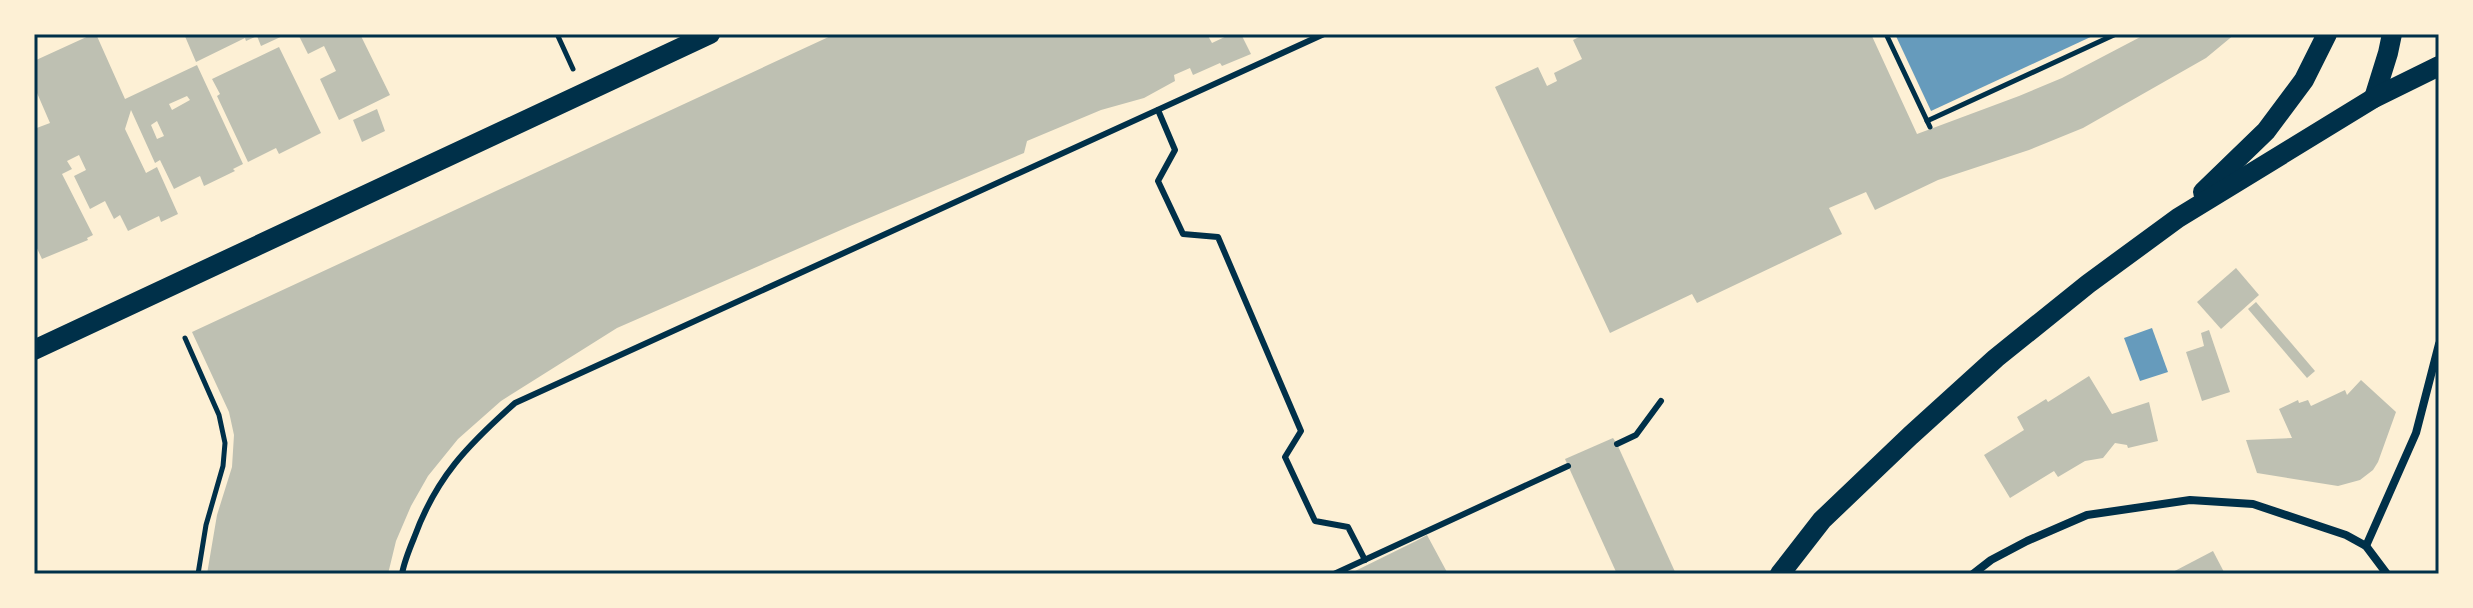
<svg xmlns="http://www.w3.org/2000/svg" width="2473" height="608" font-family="'PT Sans Narrow',sans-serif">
  <rect width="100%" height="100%" fill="#fdf0d5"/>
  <g fill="#669bbc">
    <polygon points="1895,34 2097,34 1931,111"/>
    <polygon points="2152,328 2168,372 2140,381 2124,338"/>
  </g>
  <g fill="#bec0b2" fill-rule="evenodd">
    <path d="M93,34H96L125,99L197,65L243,164L233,169L235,171L204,186L200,176L174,189L160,160L155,163L131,110L125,129L146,173L157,167L178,214L161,222L159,216L128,231L120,215L114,219L105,201L90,209L74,176L86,170L79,155L67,161L72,169L62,174L93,235L87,238L88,240L42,259L34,242V129L50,123L34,86V61ZM187,96L190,100L172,110L169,104ZM157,121L164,136L157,139L151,125Z"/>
    <polygon points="184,34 287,34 261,46 257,36 246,41 245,38 196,62"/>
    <polygon points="298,34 360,34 390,95 339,120 320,79 336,71 324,46 308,54"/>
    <polygon points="835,34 1207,34 1212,43 1231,34 1241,34 1251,54 1222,66 1220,63 1193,75 1190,68 1174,75 1175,81 1144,98 1101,110 1027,141 1024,153 850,226 617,328 501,401 458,439 428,476 411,506 396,541 388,574 207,574 217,515 232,467 234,435 229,412 192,332"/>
    <polygon points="1585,34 1871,34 1917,134 2019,96 2062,78 2146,34 2235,34 2206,58 2083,128 2029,150 1938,180 1875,210 1866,192 1829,208 1842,234 1697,303 1692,294 1610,333 1495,87 1538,67 1547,86 1557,81 1554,73 1582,59 1573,40"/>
    <polygon points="279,47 321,133 279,154 276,148 248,162 217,96 220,94 212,79"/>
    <polygon points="377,109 385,131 362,142 353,120"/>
    <polygon points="2236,268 2259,295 2221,329 2197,302"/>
    <polygon points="2256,302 2315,371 2307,378 2248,309"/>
    <polygon points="2209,330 2230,392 2202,401 2186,352 2204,346 2201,333"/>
    <polygon points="2089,376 2112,414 2149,402 2158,441 2128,448 2127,445 2115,443 2103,458 2085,461 2058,477 2054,471 2010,498 1984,455 2024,430 2017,417 2046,399 2048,402"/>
    <polygon points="2361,380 2396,412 2378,462 2373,470 2360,480 2338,486 2257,473 2246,440 2292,438 2279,409 2298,400 2299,403 2308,400 2311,406 2345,390 2347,395"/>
    <polygon points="1613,438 1617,444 1676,574 1617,574 1565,459"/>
    <polygon points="1427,535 1448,574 1349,574 1416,541"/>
    <polygon points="2213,551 2225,574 2169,574"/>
  </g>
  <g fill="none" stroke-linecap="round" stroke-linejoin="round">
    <g stroke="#003049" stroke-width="5">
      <polyline points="557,34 573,69"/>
      <polyline points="1886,34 1930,127"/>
      <polyline points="1927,121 2116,34"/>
      <polyline points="185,338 219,415 225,443 223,466 206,525 198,574"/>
    </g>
    <g stroke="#003049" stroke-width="6">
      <polyline points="1158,110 1175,150 1158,181 1183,234 1218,237 1301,431 1285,457 1315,521 1348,527 1365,560"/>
      <polyline points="1617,444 1636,435 1661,401"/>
      <path d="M402,574C404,562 409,550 414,538C436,477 468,445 515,403L1324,34"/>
      <polyline points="1334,574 1568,466"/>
    </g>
    <g stroke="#003049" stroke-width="8">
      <polyline points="2366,546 2416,433 2439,344"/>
      <polyline points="1973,574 1991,560 2027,541 2087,515 2190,500 2253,504 2346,535 2366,546 2387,574"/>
    </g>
    <g stroke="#003049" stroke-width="20">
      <polyline points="2374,98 2388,53 2392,34"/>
      <polyline points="2203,192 2266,131 2304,80 2327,34"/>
      <polyline points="34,350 710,34"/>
      <polyline points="1780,574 1822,520 1910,436 1996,358 2088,284 2178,218 2374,98 2439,66"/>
    </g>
  </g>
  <rect width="2473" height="608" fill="none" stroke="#fdf0d5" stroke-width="72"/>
  <rect x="36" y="36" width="2401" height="536" fill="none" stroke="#003049" stroke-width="3"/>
</svg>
